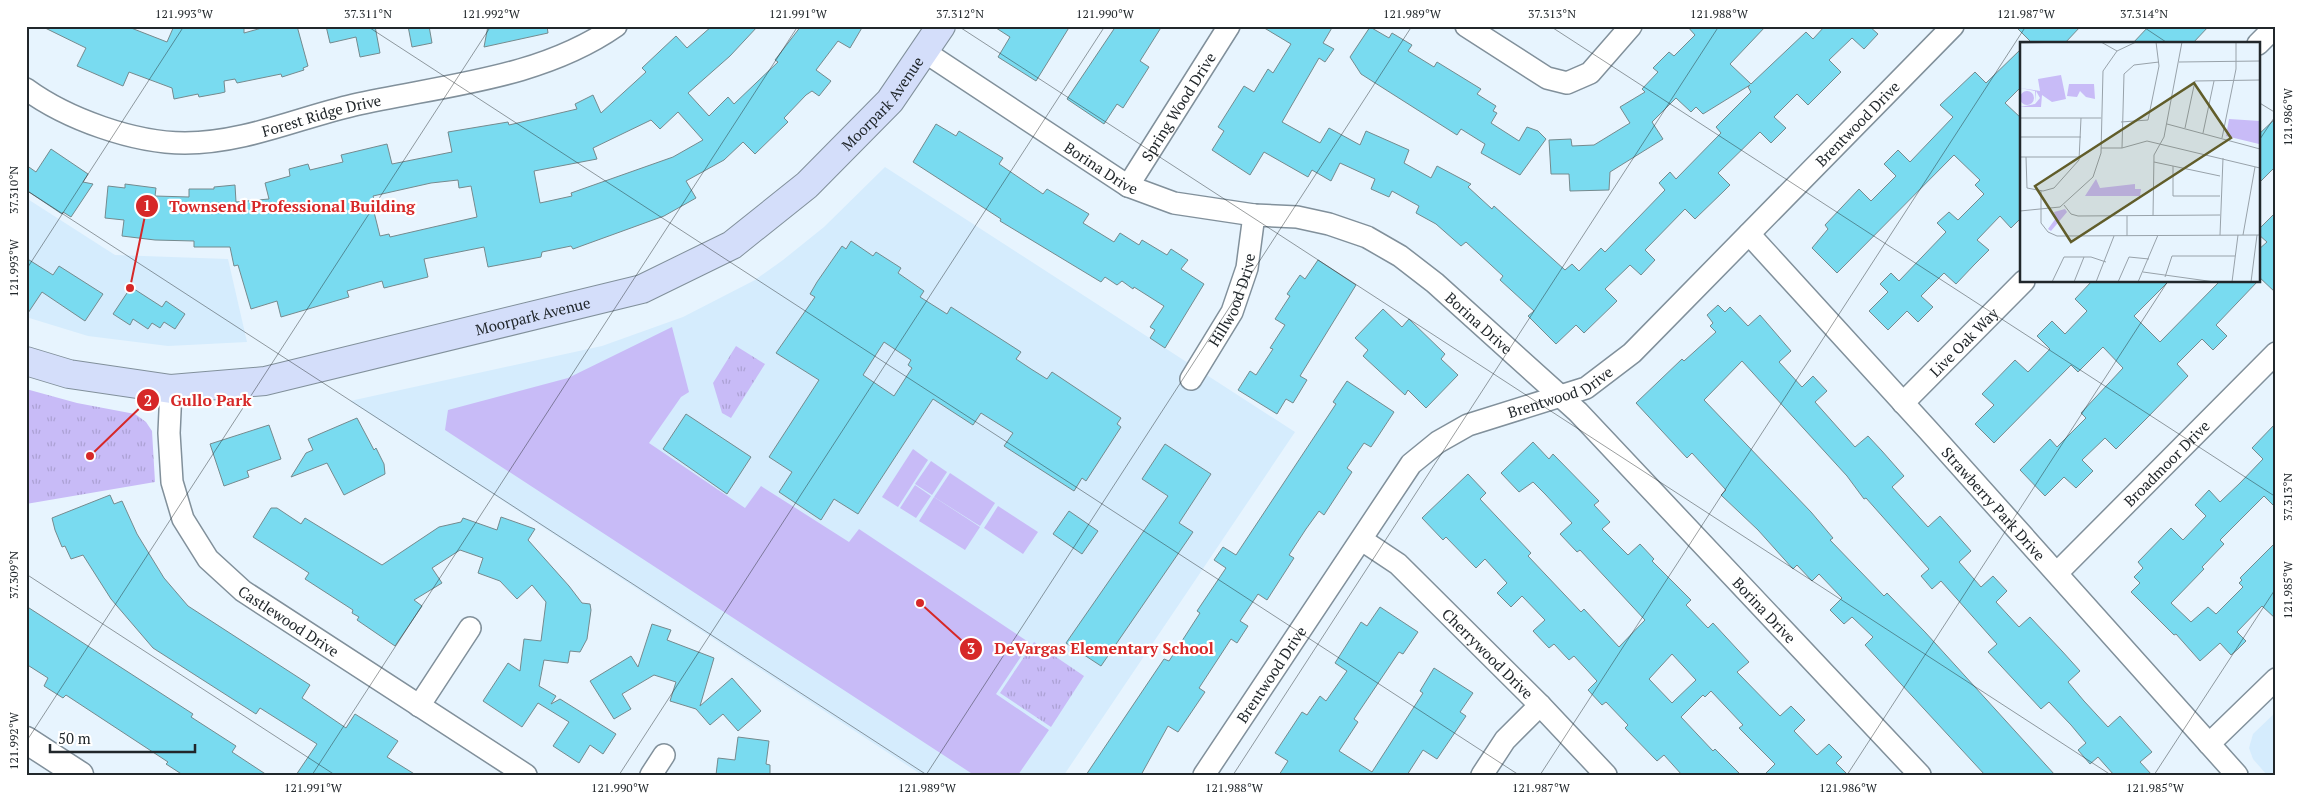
<svg xmlns="http://www.w3.org/2000/svg" width="2302" height="801" font-family="'PT Serif',serif">
  <defs>
    <pattern id="park-tufts" width="24" height="20" patternUnits="userSpaceOnUse" patternTransform="scale(1.25)"><rect width="24" height="20" fill="#c8bbf7"/><path d="M3 7l-1-3M5 7V3M7 7l1-3M15 17l-1-3M17 17v-4M19 17l1-3" fill="none" stroke="#aca1d4"/></pattern>
  </defs>
  <rect width="100%" height="100%" fill="#e7f4fe"/>
  <g fill="#d5ecfd">
    <polygon points="885,167 1295,432 1064,775 922,775 350,401 602,346 683,317 755,280 783,260 824,227"/>
    <polygon points="26,198 115,255 228,259 247,342 168,346 88,336 26,317"/>
    <polygon points="2276,712 2276,775 2267,775 2253,759 2249,748 2253,734"/>
  </g>
  <g fill="#c8bbf7">
    <polygon points="672,327 689,392 681,397 649,443 745,508 761,486 849,542 859,529 1030,643 996,694 1049,730 1018,775 974,775 445,430 448,410 568,378"/>
    <polygon points="913,449 928,460 898,507 882,497"/>
    <polygon points="931,461 947,472 932,495 915,484"/>
    <polygon points="950,473 995,503 980,526 934,497"/>
    <polygon points="915,485 931,496 916,518 900,508"/>
    <polygon points="934,497 980,527 965,550 919,521"/>
    <polygon points="998,506 1038,532 1023,554 984,528"/>
  </g>
  <g fill="url(#park-tufts)">
    <polygon points="736,346 765,364 731,418 722,413 713,383"/>
    <polygon points="26,389 77,403 135,414 146,422 152,431 155,482 26,504"/>
    <polygon points="1034,642 1084,676 1051,727 1000,693"/>
  </g>
  <g fill="#79dbf0" stroke="#758a8e" fill-rule="evenodd">
    <polygon points="41,26 126,26 167,42 174,26 244,26 244,33 269,26 297,26 308,66 303,68 304,70 282,77 281,74 237,83 235,79 224,81 225,92 221,93 199,97 198,94 174,99 172,88 129,72 123,86 77,66 86,48"/>
    <polygon points="326,26 375,26 380,53 360,57 356,37 330,43"/>
    <polygon points="408,26 429,26 432,43 412,47"/>
    <polygon points="488,26 547,26 548,33 484,47"/>
    <path d="M712,26H758L730,56L688,93L709,116L728,97L734,104L778,62L775,60L801,26H863L850,48L838,41L816,70L831,81L819,96L812,91L806,95L784,118L788,122L755,154L743,142L724,160L686,181L696,198L664,216L573,249L571,246L542,252L541,257L488,267L484,247L424,259L428,277L384,288L382,281L347,291L349,297L281,317L277,301L251,309L238,265L234,266L230,247H194V241L155,240L122,236L124,220L105,218L108,186L125,188V184L156,188L155,196L189,197V189H214V187L235,185L236,202L269,199L265,183L290,176L289,169L308,164L310,170L343,162L341,155L387,144L392,164L452,152L448,132L508,122L509,125L577,109L575,104L593,95L601,113L646,72L642,68L676,36L687,48ZM678,112L703,140L673,157L571,193L572,196L540,203L534,171L597,159L593,148L651,120L660,129ZM458,180L459,188L471,186L477,217L390,237L389,234L380,236L371,200L374,199L373,196L431,183Z"/>
    <polygon points="993,26 1070,26 1036,81 998,57 1010,37"/>
    <polygon points="1116,26 1162,26 1140,61 1149,67 1123,108 1117,104 1104,124 1067,99"/>
    <polygon points="1261,26 1333,26 1323,43 1334,49 1325,62 1319,58 1282,122 1320,143 1329,128 1360,145 1366,131 1409,150 1404,163 1431,178 1437,166 1471,184 1468,187 1492,209 1494,206 1565,270 1572,264 1579,271 1601,248 1605,252 1665,190 1659,183 1670,172 1676,179 1721,133 1716,127 1751,92 1748,87 1750,85 1703,114 1696,107 1691,112 1676,98 1652,122 1663,139 1610,172 1609,190 1570,191 1569,174 1551,174 1549,140 1571,139 1572,146 1594,145 1630,123 1620,107 1645,92 1642,89 1658,72 1653,68 1669,52 1674,56 1695,35 1687,26 1766,26 1730,64 1751,84 1806,32 1813,39 1825,26 1869,26 1878,34 1864,49 1852,38 1829,60 1841,72 1808,105 1797,94 1774,117 1786,128 1771,143 1760,132 1718,173 1730,185 1725,190 1695,219 1685,209 1645,250 1655,260 1641,275 1630,265 1605,289 1617,301 1584,333 1576,325 1556,344 1528,316 1534,311 1500,280 1503,276 1466,242 1461,246 1436,224 1416,213 1419,206 1392,191 1389,197 1371,189 1375,179 1340,163 1331,181 1312,170 1308,177 1264,152 1250,175 1212,150 1224,131 1218,127 1244,86 1254,92 1268,69 1273,73 1291,44"/>
    <polygon points="2015,26 2081,26 2064,44 2033,44"/>
    <polygon points="2149,26 2209,26 2192,44 2132,44"/>
    <polygon points="1370,27 1389,38 1392,33 1412,45 1408,51 1434,67 1437,62 1481,89 1477,94 1496,106 1493,111 1497,113 1491,123 1519,141 1527,127 1538,131 1546,139 1520,175 1481,153 1485,144 1461,129 1457,135 1361,74 1350,57"/>
    <polygon points="2021,49 2021,87 2005,103 2021,118 2021,218 2011,228 2000,216 1977,240 1989,250 1974,265 1956,284 1944,273 1921,296 1933,307 1918,322 1907,311 1888,330 1869,311 1888,292 1880,284 1891,273 1899,281 1946,232 1937,223 1949,212 1958,220 1984,194 1975,185 1980,180 1954,155 1837,273 1812,248 1828,229 1825,225 1859,189 1871,201 1896,176 1884,164 1898,150 1910,162 1953,117 1940,105 1955,91 1975,72 1986,83"/>
    <polygon points="2276,118 2276,166 2258,184 2258,135"/>
    <polygon points="936,124 956,136 959,131 1003,158 999,164 1043,194 1047,189 1089,214 1083,223 1114,242 1120,233 1139,245 1142,240 1167,255 1171,249 1188,260 1181,269 1204,284 1165,348 1150,338 1155,330 1150,327 1164,306 1134,287 1133,289 1122,281 1117,285 1105,277 1101,282 1000,221 1001,219 913,162"/>
    <polygon points="51,149 88,174 83,182 93,184 71,217 63,212 62,214 26,190 26,165 36,172"/>
    <polygon points="2276,212 2276,293 2258,276 2258,250 2267,242 2258,234 2258,230"/>
    <path d="M851,241L873,256L876,252L901,268L898,273L924,291L920,297L947,314L951,307L1021,352L1016,359L1031,369L1047,379L1052,372L1121,418L1117,424L1121,427L1086,481L1082,478L1074,491L1004,446L1013,433L981,413L973,425L933,399L858,514L834,499L821,520L779,492L792,472L769,457L819,380L776,353L815,297L810,294L817,282L842,246L846,249ZM884,342L911,360L908,365L912,368L894,396L863,375Z"/>
    <polygon points="26,258 53,275 59,266 103,294 85,321 42,292 26,316"/>
    <polygon points="1318,260 1356,285 1300,376 1307,380 1293,403 1286,399 1277,414 1238,390 1250,371 1256,375 1273,349 1270,348 1285,325 1275,319 1290,296 1287,294 1300,275 1305,279"/>
    <polygon points="2092,281 2169,281 2134,316 2160,342 2220,281 2258,281 2216,325 2227,336 2213,350 2202,339 2177,364 2188,376 2146,419 2116,449 2105,438 2082,460 2093,471 2076,488 2064,477 2045,496 2020,470 2050,439 2057,447 2086,418 2081,413 2123,368 2103,347 2078,372 2071,365 1994,443 1975,424 1994,405 1982,394 2015,360 2028,372 2050,349 2037,336 2052,321 2065,334 2087,311 2075,299"/>
    <polygon points="131,287 162,307 166,301 185,314 175,329 164,322 160,328 152,323 148,329 133,319 130,325 113,314"/>
    <polygon points="1718,305 1725,312 1730,307 1748,326 1760,315 1791,351 1779,362 1802,387 1813,376 1827,391 1815,402 1855,447 1868,436 1882,451 1904,476 1892,487 1928,527 1940,516 1971,551 1959,562 1981,587 1993,576 2007,591 1996,602 2019,627 2030,617 2062,651 2080,671 2068,682 2084,701 2108,727 2120,716 2152,752 2140,762 2152,775 2114,775 2098,757 2090,764 2078,750 2086,743 2071,725 2049,702 2041,709 1988,652 1997,644 1941,581 1932,589 1921,576 1929,569 1866,498 1864,499 1847,476 1742,361 1704,400 1811,512 1833,538 1830,540 1884,596 1887,593 1925,632 2055,775 1985,775 1865,645 1873,637 1852,617 1844,624 1830,610 1842,598 1819,574 1812,581 1797,565 1793,569 1758,530 1721,495 1726,490 1692,453 1687,458 1636,403 1682,359 1684,361 1716,332 1710,326 1713,323 1707,315"/>
    <polygon points="1383,309 1402,327 1409,319 1445,354 1441,359 1458,375 1426,408 1408,390 1405,395 1363,356 1368,350 1355,338"/>
    <polygon points="1347,381 1394,412 1371,447 1364,443 1347,468 1352,472 1324,515 1319,511 1306,529 1289,555 1294,558 1267,600 1258,594 1240,621 1248,626 1237,643 1231,639 1199,688 1205,692 1178,732 1168,726 1141,775 1086,775 1164,659 1169,661 1200,613 1197,611 1226,568 1214,560 1223,547 1236,555 1336,404 1333,402"/>
    <polygon points="686,414 751,457 727,494 663,449"/>
    <polygon points="357,418 374,450 376,448 384,464 385,474 344,495 327,463 291,477 306,453 313,450 308,439"/>
    <polygon points="2276,423 2276,508 2264,496 2220,540 2224,544 2202,567 2204,569 2171,603 2191,622 2208,607 2216,614 2243,587 2239,583 2242,580 2240,578 2276,542 2276,619 2262,606 2237,632 2246,641 2238,649 2231,655 2220,643 2200,661 2176,634 2174,635 2131,592 2140,583 2134,577 2143,568 2138,562 2171,528 2183,540 2206,516 2195,505 2209,490 2220,502 2240,483 2263,459 2252,448"/>
    <polygon points="269,425 281,459 247,471 249,477 224,486 210,444"/>
    <path d="M1533,442L1549,459L1553,454L1599,501L1594,505L1610,522L1602,529L1628,555L1640,544L1654,559L1652,561L1691,600L1686,605L1708,628L1713,623L1749,662L1737,672L1780,716L1791,706L1805,720L1794,731L1817,755L1829,744L1842,757L1836,763L1848,775H1764L1775,764L1739,728L1743,725L1711,691L1705,697L1703,695L1681,717L1713,751L1715,749L1741,775H1682L1664,755L1657,761L1625,728L1628,725L1606,702L1602,705L1588,690L1597,681L1574,656L1569,660L1554,644L1549,648L1533,631L1545,620L1522,596L1511,607L1497,593L1507,583L1485,559L1476,568L1446,537L1443,540L1422,518L1468,474L1486,493L1480,499L1531,553L1528,556L1581,612L1584,609L1619,647L1645,620L1580,550L1577,552L1560,534L1572,523L1545,494L1533,482L1519,492L1501,473ZM1672,654L1696,680L1672,703L1649,679Z"/>
    <polygon points="1165,444 1211,474 1179,523 1193,532 1101,666 1066,643 1168,496 1142,479"/>
    <polygon points="110,495 114,504 122,501 137,534 164,578 188,606 310,685 302,698 346,728 355,714 398,741 387,757 416,775 296,775 317,744 260,708 256,714 153,648 111,599 83,555 71,559 65,546 62,547 55,530 52,518"/>
    <polygon points="271,508 277,508 301,524 305,518 382,565 439,527 461,522 463,518 497,530 501,517 535,529 528,540 569,586 582,603 590,604 591,610 587,639 580,652 570,651 568,663 544,660 539,686 556,696 551,704 560,699 616,734 603,754 590,745 579,763 553,746 569,722 538,703 522,727 483,701 508,663 520,671 524,639 541,641 546,602 532,585 517,599 500,581 478,573 483,558 460,550 432,568 442,583 414,600 422,606 395,646 357,620 359,617 352,613 353,610 305,579 309,573 253,537"/>
    <polygon points="1069,511 1098,531 1082,554 1053,534"/>
    <polygon points="26,606 193,714 191,717 236,746 232,752 267,775 183,775 166,764 168,762 66,695 63,698 44,686 48,678 26,664"/>
    <polygon points="1380,607 1418,632 1403,654 1399,652 1354,719 1358,722 1339,751 1372,772 1423,693 1420,691 1434,668 1473,693 1460,712 1466,716 1437,759 1423,750 1407,775 1279,775 1288,761 1275,753 1302,712 1307,715 1320,696 1326,701 1347,671 1335,663 1361,622 1367,626"/>
    <polygon points="652,624 671,630 667,640 714,658 700,706 732,678 761,711 738,731 723,714 710,725 696,709 670,701 676,682 654,675 622,694 631,709 614,719 590,681 631,656 638,667"/>
    <polygon points="738,737 769,741 766,764 770,765 770,775 716,775 718,758 735,760"/>
  </g>
  <g fill="none" stroke-linecap="round" stroke-linejoin="round">
    <defs>
      <g id="minor">
        <polyline points="1466,26 1547,78 1567,83 1590,73 1631,26"/>
        <polyline points="2258,44 2276,26"/>
        <path id="s1" d="M925,52L1128,186L1174,203L1254,215L1297,217L1329,224L1367,237L1400,256L1435,283L1578,412L1920,775"/>
        <path id="s2" d="M26,89C67,119 134,143 185,143C244,143 298,118 354,105C443,85 540,79 616,26"/>
        <path id="s3" d="M1128,186L1229,26"/>
        <path id="s4" d="M1749,234L1928,430L2237,775"/>
        <path id="s5" d="M1191,379L1232,312L1247,268L1254,215"/>
        <path id="s6" d="M171,389L169,433L172,482L183,519L208,559L243,591L526,775"/>
        <path id="s7" d="M1903,403L2024,281"/>
        <path id="s8" d="M1362,540L1398,564L1540,705L1606,775"/>
        <path id="s9" d="M2057,573L2276,353"/>
        <polyline points="419,706 470,628"/>
        <polyline points="2209,744 2276,679"/>
        <polyline points="651,775 664,755"/>
        <path id="s10" d="M1204,775L1411,464L1438,442L1468,425L1586,388L1632,353L1953,26"/>
        <polyline points="1482,775 1505,740 1540,705"/>
      </g>
      <polyline id="tertiary" points="26,740 80,775"/>
      <g id="secondary">
        <path id="s11" d="M26,361L69,374L171,389L265,381L642,289L732,245L807,185L890,101L941,26"/>
      </g>
    </defs>
    <use href="#minor" stroke="#81909b" stroke-width="24"/>
    <use href="#tertiary" stroke="#81909b" stroke-width="29"/>
    <use href="#secondary" stroke="#81909b" stroke-width="30"/>
    <use href="#minor" stroke="#fff" stroke-width="21"/>
    <use href="#tertiary" stroke="#fff" stroke-width="26"/>
    <use href="#secondary" stroke="#d4defa" stroke-width="28"/>
  </g>
  <path fill="none" stroke="#21272b" stroke-width="1" stroke-opacity="0.45" d="M367,26L1519,775M958,26L2111,775M1550,26L2276,497M2142,26L2169,44M2258,102L2276,113M2258,142L2276,115M26,190L927,775M26,270L184,26M26,574L335,775M26,742L491,26M312,775L798,26M619,775L1105,26M926,775L1412,26M1233,775L1719,26M1540,775L2026,26M1847,775L2168,281M2154,775L2276,588"/>
  <g text-anchor="middle" dominant-baseline="central" stroke-width="4.5" stroke-linejoin="round" paint-order="stroke">
    <g font-size="15" fill="#21272b" stroke="#fff">
      <text stroke="none"><textPath href="#s11" startOffset="938">Moorpark Avenue</textPath></text>
      <text stroke="none"><textPath href="#s3" startOffset="94">Spring Wood Drive</textPath></text>
      <text stroke="none"><textPath href="#s2" startOffset="310">Forest Ridge Drive</textPath></text>
      <text stroke="none"><textPath href="#s10" startOffset="946">Brentwood Drive</textPath></text>
      <text stroke="none"><textPath href="#s1" startOffset="211">Borina Drive</textPath></text>
      <text stroke="none"><textPath href="#s5" startOffset="90">Hillwood Drive</textPath></text>
      <text stroke="none"><textPath href="#s11" startOffset="518">Moorpark Avenue</textPath></text>
      <text stroke="none"><textPath href="#s1" startOffset="631">Borina Drive</textPath></text>
      <text stroke="none"><textPath href="#s7" startOffset="86">Live Oak Way</textPath></text>
      <text stroke="none"><textPath href="#s10" startOffset="541">Brentwood Drive</textPath></text>
      <text stroke="none"><textPath href="#s9" startOffset="155">Broadmoor Drive</textPath></text>
      <text stroke="none"><textPath href="#s4" startOffset="364">Strawberry Park Drive</textPath></text>
      <text stroke="none"><textPath href="#s1" startOffset="1036">Borina Drive</textPath></text>
      <text stroke="none"><textPath href="#s6" startOffset="281">Castlewood Drive</textPath></text>
      <text stroke="none"><textPath href="#s8" startOffset="170">Cherrywood Drive</textPath></text>
      <text stroke="none"><textPath href="#s10" startOffset="121">Brentwood Drive</textPath></text>
    </g>
  </g>
  <g transform="translate(2020 42)">
    <rect width="240" height="240" fill="#e7f4fe"/>
    <path d="M41,33L46,57L32,60L22,53L21,65H0L15,62L20,56L16,49L15,60V49L0,46L20,49L18,37ZM49,42H74L75,57L66,55L60,49L57,55L47,54ZM0 56a7 7 0 1 1 14 0a7 7 0 1 1-14 0ZM209,77L240,79L239,102L206,94ZM76,137L80,146L115,142V147H121L120,154H65Z" fill="#c8bbf7"/>
    <path d="M45,167L47,170L31,189L28,187L36,176L34,170Z" fill="#c8bbf7"/>
    <path fill="none" stroke="#98a2aa" stroke-width="1" d="M81,0L97,9M0,1L49,0M159,20L240,19M0,76H81M101,80L128,78L139,24L136,0M147,82L240,107M165,86L175,39L240,38M183,91L194,39M0,95H61M202,96L216,27V0M81,106H102L127,99L240,126M102,106L104,32L114,23L139,20M0,115H60M6,115L7,146L23,149L34,146L59,118L61,76M134,120L200,134M153,124V154H200M21,149V181L28,190L37,194L240,193M44,163L51,172L58,174L200,173M0,169L40,165L73,135L81,111L83,29L97,9L116,0M107,174V194M133,174L134,113L144,95L162,0M200,193L203,116M223,193L235,125M123,230L195,240M145,235L152,214H215M32,240L44,215H71L86,220M54,240L64,215M76,240L94,194M98,240L109,215L129,217M118,240L138,193M212,240L218,193M231,240L237,193"/>
    <path fill="#615d2a" fill-opacity="0.15" stroke="#615d2a" stroke-width="2.5" d="M174,41L211,96L51,200L15,144Z"/>
    <rect width="240" height="240" fill="none" stroke="#21272b" stroke-width="2.5"/>
  </g>
  <path fill="none" stroke="#d62828" stroke-width="2" d="M130 288L147 206M90 456L148 400M920 603L971 649"/>
  <g fill="#d62828" stroke="#fff" stroke-width="2">
    <circle cx="130" cy="288" r="5"/>
    <circle cx="90" cy="456" r="5"/>
    <circle cx="920" cy="603" r="5"/>
    <circle cx="147" cy="206" r="12"/>
    <circle cx="148" cy="400" r="12"/>
    <circle cx="971" cy="649" r="12"/>
  </g>
  <g font-size="15" text-anchor="middle" font-weight="bold" fill="#fff">
    <text x="147" y="211">1</text>
    <text x="148" y="406">2</text>
    <text x="971" y="654">3</text>
  </g>
  <g font-size="16" text-anchor="middle" font-weight="bold" fill="#d62828" stroke="#fff" stroke-width="4.5" stroke-linejoin="round" paint-order="stroke">
    <text x="292" y="212">Townsend Professional Building</text>
    <text x="211" y="406">Gullo Park</text>
    <text x="1104" y="654">DeVargas Elementary School</text>
  </g>
  <rect width="2302" height="801" fill="none" stroke="#ffffff" stroke-width="55"/>
  <path d="M50 744v8h145v-8" fill="none" stroke="#21272b" stroke-width="2.5"/>
  <text x="58" y="744" font-size="15" fill="#21272b" stroke="#ffffff" stroke-width="4" paint-order="stroke">50 m</text>
  <rect x="28" y="28" width="2246" height="746" fill="none" stroke="#21272b" stroke-width="2"/>
  <g font-size="12" text-anchor="middle" fill="#21272b">
    <text x="184" y="18">121.993°W</text>
    <text x="368" y="18">37.311°N</text>
    <text x="491" y="18">121.992°W</text>
    <text x="798" y="18">121.991°W</text>
    <text x="960" y="18">37.312°N</text>
    <text x="1105" y="18">121.990°W</text>
    <text x="1412" y="18">121.989°W</text>
    <text x="1552" y="18">37.313°N</text>
    <text x="1719" y="18">121.988°W</text>
    <text x="2026" y="18">121.987°W</text>
    <text x="2144" y="18">37.314°N</text>
    <text transform="translate(2288 117) rotate(-90)" y="4">121.986°W</text>
    <text transform="translate(14 190) rotate(-90)" y="4">37.310°N</text>
    <text transform="translate(14 268) rotate(-90)" y="4">121.993°W</text>
    <text transform="translate(2288 497) rotate(-90)" y="4">37.313°N</text>
    <text transform="translate(14 575) rotate(-90)" y="4">37.309°N</text>
    <text transform="translate(2288 590) rotate(-90)" y="4">121.985°W</text>
    <text transform="translate(14 741) rotate(-90)" y="4">121.992°W</text>
    <text x="313" y="792">121.991°W</text>
    <text x="620" y="792">121.990°W</text>
    <text x="927" y="792">121.989°W</text>
    <text x="1234" y="792">121.988°W</text>
    <text x="1541" y="792">121.987°W</text>
    <text x="1848" y="792">121.986°W</text>
    <text x="2155" y="792">121.985°W</text>
  </g>
</svg>
